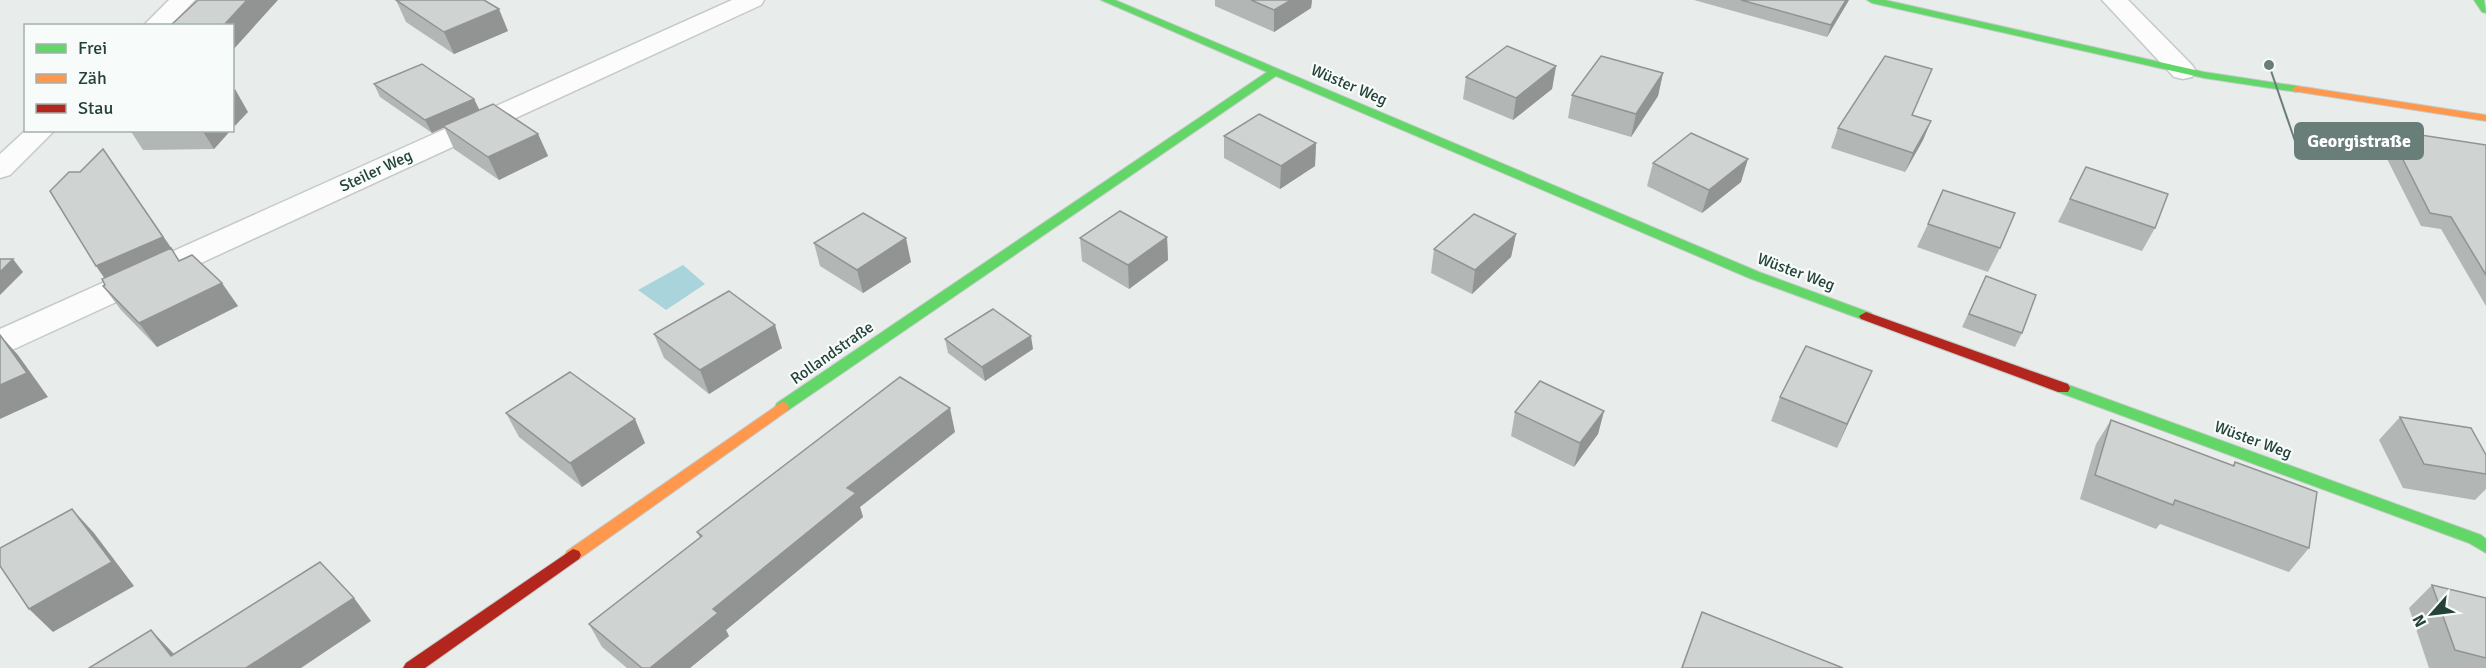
<svg xmlns="http://www.w3.org/2000/svg" width="2486" height="668" font-family="Signika,sans-serif">
  <rect width="100%" height="100%" fill="#e8edeb"/>
  <polygon fill="#a9d4db" points="683,265 705,284 666,310 638,290"/>
  <g fill="none" stroke-linecap="round" stroke-linejoin="round">
    <defs>
      <g id="street">
        <polygon points="169,0 195,0 170,26 143,26"/>
        <polygon points="732,0 764,0 761,5 12,350 0,353 0,329"/>
        <polygon points="2102,0 2128,0 2192,65 2196,71 2192,77 2183,79 2174,77"/>
        <polygon points="26,130 55,130 10,175 0,178 0,154"/>
      </g>
      <g id="fast">
        <polygon points="1101,0 1115,0 1759,272 1871,313 1873,316 1871,319 1861,319 1749,278 1276,76 787,411 777,411 775,407 777,403 1267,72"/>
        <polygon points="1867,0 1885,0 2204,72 2297,86 2302,89 2297,92 2204,78 1872,3"/>
        <polygon points="2474,0 2484,0 2486,13 2482,12"/>
        <polygon points="2063,383 2481,535 2486,539 2486,553 2469,543 2058,392 2056,388 2058,384"/>
      </g>
      <g id="slow">
        <polygon points="2297,86 2486,115 2486,121 2293,91 2292,89"/>
        <polygon points="782,402 787,403 789,407 787,411 579,559 573,561 567,559 565,555 567,551"/>
      </g>
      <g id="jam">
        <polygon points="1866,312 2068,384 2070,388 2068,392 2058,392 1861,319 1859,316"/>
        <polygon points="573,549 579,551 581,555 579,559 425,668 403,668 406,663"/>
      </g>
    </defs>
    <use href="#street" stroke="#c5cac8" stroke-width="3"/>
    <use href="#fast" stroke="#c3cbc8" stroke-width="2"/>
    <use href="#slow" stroke="#c3cbc8" stroke-width="2"/>
    <use href="#jam" stroke="#c3cbc8" stroke-width="2"/>
    <use href="#street" fill="#fcfcfc" fill-rule="evenodd"/>
    <use href="#fast" fill="#63d668" fill-rule="evenodd"/>
    <use href="#slow" fill="#ff974d" fill-rule="evenodd"/>
    <use href="#jam" fill="#b3261e" fill-rule="evenodd"/>
  </g>
  <g fill="#b2b6b5">
    <polygon points="396,0 508,31 454,54 406,22"/>
    <polygon points="1215,0 1312,0 1311,8 1274,32 1215,6"/>
    <polygon points="1694,0 1849,0 1827,37"/>
    <polygon points="1556,66 1552,89 1513,120 1463,99 1466,77"/>
    <polygon points="1663,73 1658,96 1631,137 1568,118 1572,95"/>
    <polygon points="374,84 474,99 479,110 538,134 548,156 499,180 454,149 444,127 432,133 380,97"/>
    <polygon points="1912,115 1931,121 1923,140 1905,172 1831,148 1838,128"/>
    <polygon points="130,130 231,130 214,149 143,150"/>
    <polygon points="2388,130 2486,145 2486,306 2441,229 2421,226 2379,143"/>
    <polygon points="1224,136 1316,143 1315,166 1280,189 1224,158"/>
    <polygon points="1653,163 1741,182 1702,213 1647,186"/>
    <polygon points="2086,167 2155,228 2142,251 2058,222"/>
    <polygon points="1928,224 2000,248 1988,272 1917,247"/>
    <polygon points="1516,234 1511,257 1472,294 1431,273 1434,249"/>
    <polygon points="1167,237 1168,260 1129,289 1082,261 1080,238"/>
    <polygon points="814,243 911,262 863,293 820,266"/>
    <polygon points="179,261 238,306 157,347 121,310 103,286"/>
    <polygon points="1986,276 2022,333 2015,347 1962,327"/>
    <polygon points="654,334 782,348 709,394 664,358"/>
    <polygon points="945,339 1033,349 985,381 948,353"/>
    <polygon points="1861,395 1837,448 1771,421 1780,397"/>
    <polygon points="1604,411 1598,434 1574,467 1511,436 1515,412"/>
    <polygon points="506,413 645,443 582,487 519,437"/>
    <polygon points="2400,417 2486,455 2486,489 2475,500 2403,488 2379,440"/>
    <polygon points="2111,420 2232,466 2235,462 2309,548 2289,572 2160,524 2156,529 2080,499 2096,444"/>
    <polygon points="955,432 860,507 863,517 726,630 729,636 690,668 627,668 602,647 589,624 700,538 697,532"/>
    <polygon points="2432,585 2486,598 2486,668 2429,668 2409,608"/>
    <polygon points="1702,612 1843,668 1681,668"/>
  </g>
  <g fill="#919493">
    <polygon points="247,0 278,0 232,51 232,26 223,26"/>
    <polygon points="1291,0 1312,0 1311,8 1274,32 1274,10"/>
    <polygon points="1846,0 1849,0 1827,37 1831,25"/>
    <polygon points="499,9 508,31 454,54 444,32"/>
    <polygon points="1556,66 1552,89 1513,120 1516,98"/>
    <polygon points="1663,73 1658,96 1631,137 1636,114"/>
    <polygon points="235,89 248,112 232,129 232,91"/>
    <polygon points="474,99 480,111 432,133 425,120"/>
    <polygon points="1931,121 1923,140 1905,172 1913,153"/>
    <polygon points="202,130 231,130 214,149"/>
    <polygon points="538,134 548,156 499,180 488,157"/>
    <polygon points="1316,143 1315,166 1280,189 1281,166"/>
    <polygon points="1748,159 1741,182 1702,213 1709,190"/>
    <polygon points="112,162 172,249 105,279 96,266"/>
    <polygon points="1516,234 1511,257 1472,294 1475,270"/>
    <polygon points="1167,237 1168,260 1129,289 1128,265"/>
    <polygon points="906,238 911,262 863,293 857,270"/>
    <polygon points="13,259 23,272 0,295 0,272"/>
    <polygon points="222,283 238,306 157,347 139,323"/>
    <polygon points="775,325 782,348 709,394 700,370"/>
    <polygon points="0,335 18,355 48,397 0,419"/>
    <polygon points="1031,336 1033,349 985,381 982,367"/>
    <polygon points="1872,371 1861,395 1837,448 1847,424"/>
    <polygon points="950,408 955,432 860,507 863,517 726,630 729,636 690,668 650,668 713,609 847,488"/>
    <polygon points="1604,411 1598,434 1574,467 1580,443"/>
    <polygon points="635,419 645,443 582,487 570,463"/>
    <polygon points="72,509 94,533 134,586 53,632 29,609"/>
    <polygon points="354,598 371,621 301,668 246,668"/>
    <polygon points="151,630 173,653 185,668 171,656"/>
  </g>
  <g fill="#cfd4d2" stroke="#919493" stroke-width="1.5">
    <polygon points="198,0 247,0 223,26 170,26"/>
    <polygon points="396,0 484,0 499,9 444,32"/>
    <polygon points="1251,0 1291,0 1274,10"/>
    <polygon points="1741,0 1846,0 1831,25"/>
    <polygon points="1507,46 1556,66 1516,98 1466,77"/>
    <polygon points="1601,56 1663,73 1636,114 1572,95"/>
    <polygon points="1885,56 1932,69 1912,115 1931,121 1913,153 1838,128"/>
    <polygon points="422,64 474,99 425,120 374,84"/>
    <polygon points="493,104 538,134 488,157 443,126"/>
    <polygon points="1259,114 1316,143 1281,166 1224,136"/>
    <polygon points="2388,130 2486,145 2486,275 2451,217 2430,213"/>
    <polygon points="1691,133 1748,159 1709,190 1653,163"/>
    <polygon points="103,149 163,237 96,266 50,191 69,172 80,172"/>
    <polygon points="2086,167 2168,194 2155,228 2070,199"/>
    <polygon points="1943,190 2015,213 2000,248 1928,224"/>
    <polygon points="1120,211 1167,237 1128,265 1080,238"/>
    <polygon points="863,213 906,238 857,270 814,243"/>
    <polygon points="1474,214 1516,234 1475,270 1434,249"/>
    <polygon points="171,248 179,261 192,255 222,283 139,323 103,286 105,285 102,279"/>
    <polygon points="0,259 13,259 0,272"/>
    <polygon points="1986,276 2036,295 2022,333 1969,314"/>
    <polygon points="729,291 775,325 700,370 654,334"/>
    <polygon points="993,309 1031,336 982,367 945,339"/>
    <polygon points="0,335 27,373 0,385"/>
    <polygon points="1806,346 1872,371 1847,424 1780,397"/>
    <polygon points="570,372 635,419 570,463 506,413"/>
    <polygon points="900,377 950,408 847,488 856,493 713,609 718,613 650,668 642,668 589,624 702,536 697,532"/>
    <polygon points="1540,381 1604,411 1580,443 1515,412"/>
    <polygon points="2400,417 2471,428 2486,455 2486,474 2424,464"/>
    <polygon points="2111,420 2234,466 2235,462 2317,492 2309,548 2175,500 2173,505 2095,475"/>
    <polygon points="72,509 112,562 29,609 0,566 0,548"/>
    <polygon points="320,562 354,598 246,668 89,668 151,630 171,656"/>
    <polygon points="2432,585 2486,598 2486,658 2455,650"/>
    <polygon points="1702,612 1843,668 1682,668"/>
  </g>
  <g text-anchor="middle" dominant-baseline="central" stroke-width="4.5" stroke-linejoin="round" paint-order="stroke">
    <g font-size="16" fill="#24423a" stroke="#f7fbf9">
      <text transform="translate(1349 85) rotate(23)">Wüster Weg</text>
      <text transform="translate(376 171) rotate(-25)">Steiler Weg</text>
      <text transform="translate(1796 272) rotate(20)">Wüster Weg</text>
      <text transform="translate(832 353) rotate(-35)">Rollandstraße</text>
      <text transform="translate(2253 440) rotate(20)">Wüster Weg</text>
    </g>
  </g>
  <path fill="none" stroke="#697e78" stroke-width="2" d="M2269 65L2295 141"/>
  <circle fill="#697e78" stroke="#f7fbf9" stroke-width="2" cx="2269" cy="65" r="6"/>
  <rect fill="#697e78" stroke="#697e78" stroke-width="2" x="2295" y="123" width="128" height="36" rx="6"/>
  <g font-size="18" text-anchor="middle" font-weight="bold" fill="#fff">
    <text x="2359" y="147">Georgistraße</text>
  </g>
  <rect x="24" y="24" width="210" height="108" fill="#f7fbf9" stroke="#a3b1ad" stroke-width="1.5"/>
  <rect x="36" y="44" width="30" height="9" fill="#63d668" stroke="#a3b1ad" stroke-width="1.5"/>
  <text x="78" y="54" font-size="18" fill="#24423a">Frei</text>
  <rect x="36" y="74" width="30" height="9" fill="#ff974d" stroke="#a3b1ad" stroke-width="1.5"/>
  <text x="78" y="84" font-size="18" fill="#24423a">Zäh</text>
  <rect x="36" y="104" width="30" height="9" fill="#b3261e" stroke="#a3b1ad" stroke-width="1.5"/>
  <text x="78" y="114" font-size="18" fill="#24423a">Stau</text>
  <g transform="translate(2432 614) rotate(242)" stroke="#f7fbf9" stroke-width="4.5" paint-order="stroke">
  <path d="M0-4.5L10 22L0 15L-10 22Z" fill="#24423a"/>
  <text y="-9" font-size="16" font-weight="bold" text-anchor="middle" fill="#24423a">N</text>
  </g>
</svg>
